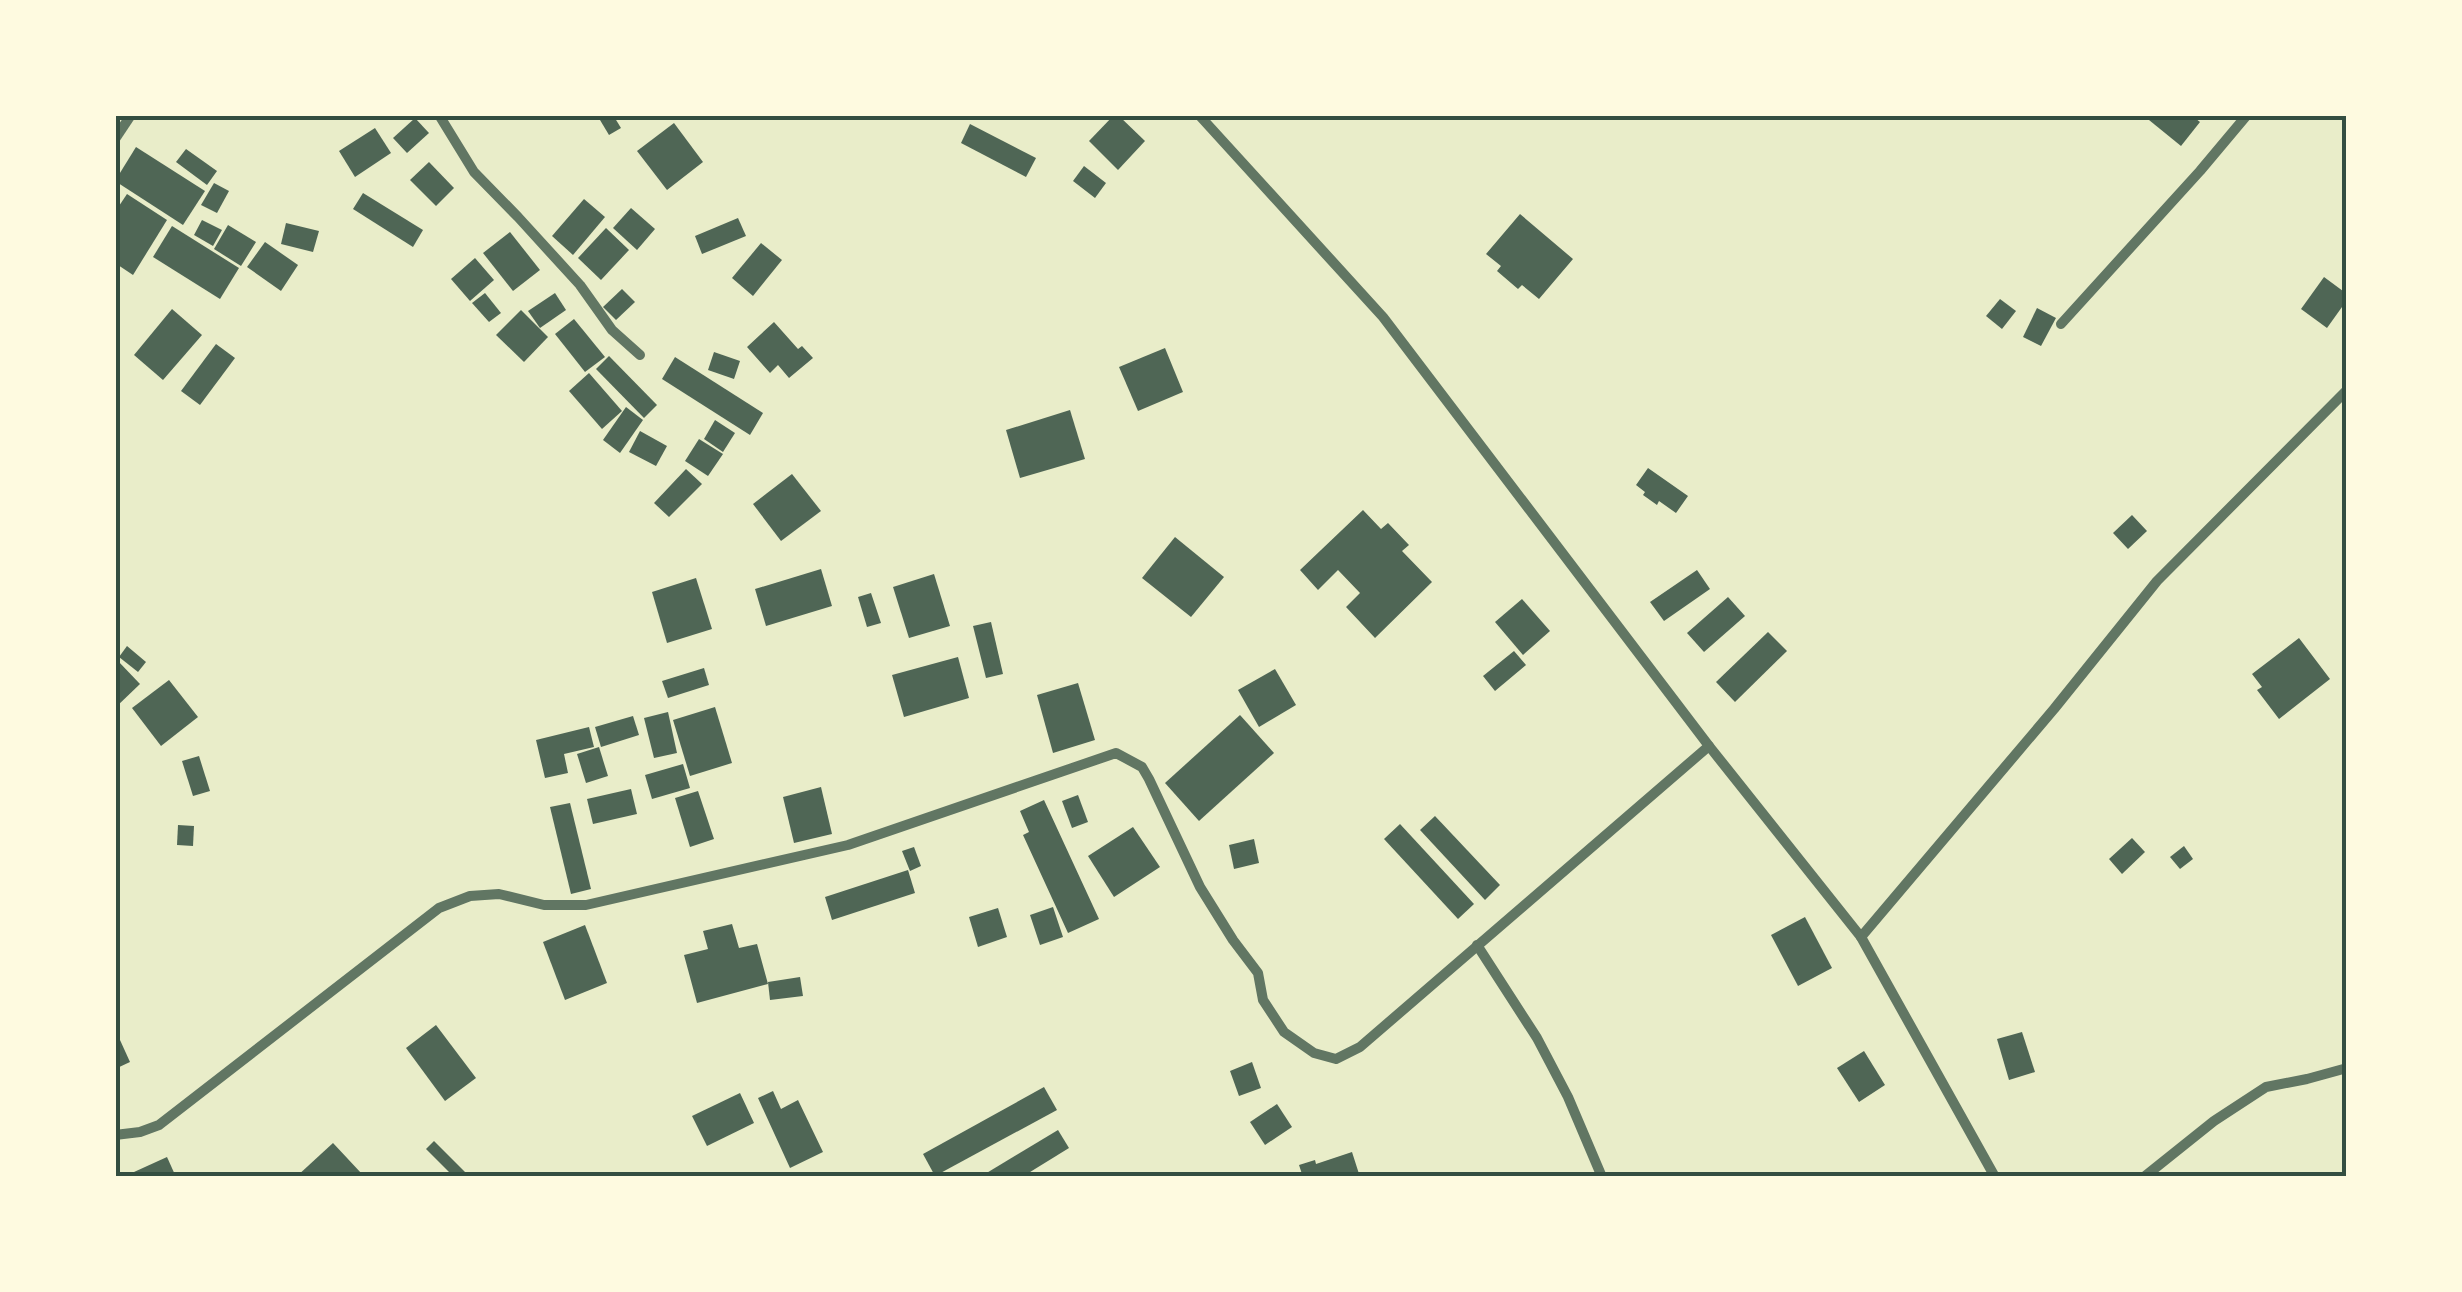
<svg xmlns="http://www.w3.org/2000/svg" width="2462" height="1292" font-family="Commissioner,sans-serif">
  <rect width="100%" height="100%" fill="#e9edc9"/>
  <g fill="#4f6655">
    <polygon points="597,115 613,115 621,128 609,135"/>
    <polygon points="1114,115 1118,115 1145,141 1118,170 1089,141"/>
    <polygon points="2152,115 2191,115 2200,122 2181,146 2149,120"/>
    <polygon points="415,118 429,133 407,153 393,138"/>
    <polygon points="674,123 703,162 667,190 637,151"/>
    <polygon points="970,124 1036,158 1026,177 961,143"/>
    <polygon points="375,128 391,153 355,177 339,151"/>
    <polygon points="136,147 205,191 183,225 115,181"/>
    <polygon points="186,149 217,171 207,185 176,162"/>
    <polygon points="429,162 454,188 436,206 410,180"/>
    <polygon points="1084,166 1106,183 1095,198 1073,181"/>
    <polygon points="214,183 229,191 217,213 201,205"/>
    <polygon points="363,193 423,230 413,247 353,209"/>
    <polygon points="127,194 167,220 133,275 115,263 115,212"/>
    <polygon points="584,199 605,217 573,255 552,236"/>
    <polygon points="631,208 655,229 637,250 613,228"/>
    <polygon points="1520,214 1573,259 1539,299 1522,285 1518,289 1497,271 1501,266 1486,254"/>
    <polygon points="738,218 746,236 702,254 695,236"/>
    <polygon points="202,220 222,230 213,246 194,235"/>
    <polygon points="286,223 319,231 313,252 281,244"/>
    <polygon points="228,225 256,242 241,266 214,249"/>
    <polygon points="172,226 239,268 220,299 153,257"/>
    <polygon points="606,228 629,250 601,280 578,258"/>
    <polygon points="510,232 540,270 513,291 483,253"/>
    <polygon points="265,242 298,265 281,291 247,267"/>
    <polygon points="761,243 782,260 753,296 732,278"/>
    <polygon points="475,258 494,280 470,301 451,279"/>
    <polygon points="2324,277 2347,294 2347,300 2327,328 2301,309"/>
    <polygon points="622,289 635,302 616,320 603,307"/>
    <polygon points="485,293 501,313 489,322 472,303"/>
    <polygon points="555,293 566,310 540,328 528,311"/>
    <polygon points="2000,299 2016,311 2002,329 1986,316"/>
    <polygon points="2037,308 2056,318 2041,346 2023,337"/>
    <polygon points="172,309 202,335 163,380 134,355"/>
    <polygon points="521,310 548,337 524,362 496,335"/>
    <polygon points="574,319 605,357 585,372 555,334"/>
    <polygon points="774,322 798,349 802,346 813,358 789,378 778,365 770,373 747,347"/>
    <polygon points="216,344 235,358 200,405 181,391"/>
    <polygon points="1165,348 1183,392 1138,411 1119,367"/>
    <polygon points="714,352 740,361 734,379 708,370"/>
    <polygon points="609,356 657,405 644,418 596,369"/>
    <polygon points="675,357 763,413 750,435 662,379"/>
    <polygon points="589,373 622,411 602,429 569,391"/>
    <polygon points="626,407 643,420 620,453 603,440"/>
    <polygon points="1070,410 1085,459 1020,478 1006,430"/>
    <polygon points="715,420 735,433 723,452 704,439"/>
    <polygon points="640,431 667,446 656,466 629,452"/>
    <polygon points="699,439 723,454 708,476 685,461"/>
    <polygon points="1648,468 1688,496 1676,513 1659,501 1657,505 1643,495 1645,492 1636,485"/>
    <polygon points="686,469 702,484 669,517 654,503"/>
    <polygon points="792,474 821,511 781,541 753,504"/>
    <polygon points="1363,510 1381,529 1388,523 1409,545 1402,551 1432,582 1375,638 1346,607 1360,593 1338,570 1318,590 1300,570"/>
    <polygon points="2132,515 2147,531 2128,549 2113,533"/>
    <polygon points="1175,537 1224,577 1191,617 1142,578"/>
    <polygon points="821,569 832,606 766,626 755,589"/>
    <polygon points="1697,570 1710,589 1664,621 1650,602"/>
    <polygon points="934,574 950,626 909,638 893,587"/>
    <polygon points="696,578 712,629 667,643 652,592"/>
    <polygon points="871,593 881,623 867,627 858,597"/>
    <polygon points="1728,597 1745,616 1704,652 1687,633"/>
    <polygon points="1522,599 1550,631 1523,655 1495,622"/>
    <polygon points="991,622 1003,674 986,678 973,626"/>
    <polygon points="1768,632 1787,651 1735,702 1716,682"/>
    <polygon points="2299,638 2330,679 2279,719 2257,690 2262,687 2252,674"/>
    <polygon points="127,646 146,662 138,672 119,657"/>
    <polygon points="1514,651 1526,665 1495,691 1483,676"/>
    <polygon points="958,657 969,698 904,717 892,675"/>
    <polygon points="118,661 140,684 115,708 115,664"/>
    <polygon points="704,668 709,685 668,698 662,681"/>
    <polygon points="1275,669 1296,705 1259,727 1238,690"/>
    <polygon points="169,680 198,717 161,746 132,708"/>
    <polygon points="1078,683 1095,740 1053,753 1037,695"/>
    <polygon points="715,707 732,763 690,776 673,720"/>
    <polygon points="668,712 677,753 654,758 644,718"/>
    <polygon points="1240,715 1274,753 1199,821 1165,783"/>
    <polygon points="633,716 639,735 601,747 595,727"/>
    <polygon points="589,727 594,747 564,754 568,773 545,778 536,740"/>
    <polygon points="599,747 608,776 586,783 577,754"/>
    <polygon points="199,756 210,791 193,796 182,761"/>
    <polygon points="683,764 690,788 652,799 645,775"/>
    <polygon points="821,787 832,834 794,843 783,797"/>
    <polygon points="631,789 637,814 593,824 587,799"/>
    <polygon points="698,791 714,839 690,847 675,798"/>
    <polygon points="1078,795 1088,822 1072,828 1062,801"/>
    <polygon points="1044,800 1099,919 1068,933 1023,835 1029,832 1020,811"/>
    <polygon points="570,803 591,889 571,894 550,807"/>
    <polygon points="1435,816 1500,885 1485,900 1420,830"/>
    <polygon points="1400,824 1474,904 1458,919 1384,839"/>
    <polygon points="178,825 194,826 193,846 177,845"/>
    <polygon points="1133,827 1160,867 1114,897 1088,856"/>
    <polygon points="2132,838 2145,852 2122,874 2109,859"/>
    <polygon points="1254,839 1259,863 1234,869 1229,845"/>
    <polygon points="2184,846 2193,859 2180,869 2170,857"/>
    <polygon points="914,847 921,866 910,871 902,851"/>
    <polygon points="908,870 915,893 832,920 825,897"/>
    <polygon points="1053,907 1063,937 1040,945 1030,915"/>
    <polygon points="998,908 1007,937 978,947 969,917"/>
    <polygon points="1805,917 1832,968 1798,986 1771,935"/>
    <polygon points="732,924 739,948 757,944 768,984 697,1003 684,955 708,949 703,931"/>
    <polygon points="585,925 607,983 565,1000 543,942"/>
    <polygon points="800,977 803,996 770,1000 768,982"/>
    <polygon points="436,1025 476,1078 445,1101 406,1048"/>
    <polygon points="115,1029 130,1062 115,1069"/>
    <polygon points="2022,1032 2035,1072 2009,1080 1997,1039"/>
    <polygon points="1864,1051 1885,1085 1859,1102 1837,1068"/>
    <polygon points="1252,1062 1261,1088 1239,1096 1230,1071"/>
    <polygon points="1044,1087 1057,1110 935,1176 923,1154"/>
    <polygon points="773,1091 781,1109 798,1100 823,1152 790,1168 758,1098"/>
    <polygon points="740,1093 754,1123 707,1146 692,1116"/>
    <polygon points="1277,1104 1292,1127 1265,1145 1250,1122"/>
    <polygon points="1058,1130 1069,1148 1022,1177 980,1177"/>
    <polygon points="434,1141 467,1174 465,1177 454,1177 426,1149"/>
    <polygon points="333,1143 362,1174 359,1177 296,1177"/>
    <polygon points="1352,1152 1360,1177 1303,1177 1299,1165 1315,1160 1316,1164"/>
    <polygon points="167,1157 176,1177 123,1177"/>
  </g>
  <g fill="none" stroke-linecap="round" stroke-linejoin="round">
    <g stroke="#617663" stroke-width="10">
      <polyline points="439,115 474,172 518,217 580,285 612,330 640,355"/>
      <polyline points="1199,115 1383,317 1709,746 1861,937 1995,1177"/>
      <polyline points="115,139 131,115"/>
      <polyline points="2061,324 2200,171 2247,115"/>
      <polyline points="1861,937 2054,709 2157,581 2347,390"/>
      <polyline points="1477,945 1537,1038 1568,1097 1602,1177"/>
      <polyline points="115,1135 140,1132 159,1125 439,908 470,896 499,894 544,905 586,905 848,845 1116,753 1142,767 1149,779 1200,887 1233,940 1258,973 1263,1000 1284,1032 1314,1053 1336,1059 1360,1047 1709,746"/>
      <polyline points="2144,1177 2214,1121 2266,1087 2307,1079 2347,1068"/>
    </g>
  </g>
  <rect width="2462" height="1292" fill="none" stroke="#fefae0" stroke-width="235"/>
  <rect x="118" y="118" width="2226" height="1056" fill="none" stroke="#344e41" stroke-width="4"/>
</svg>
